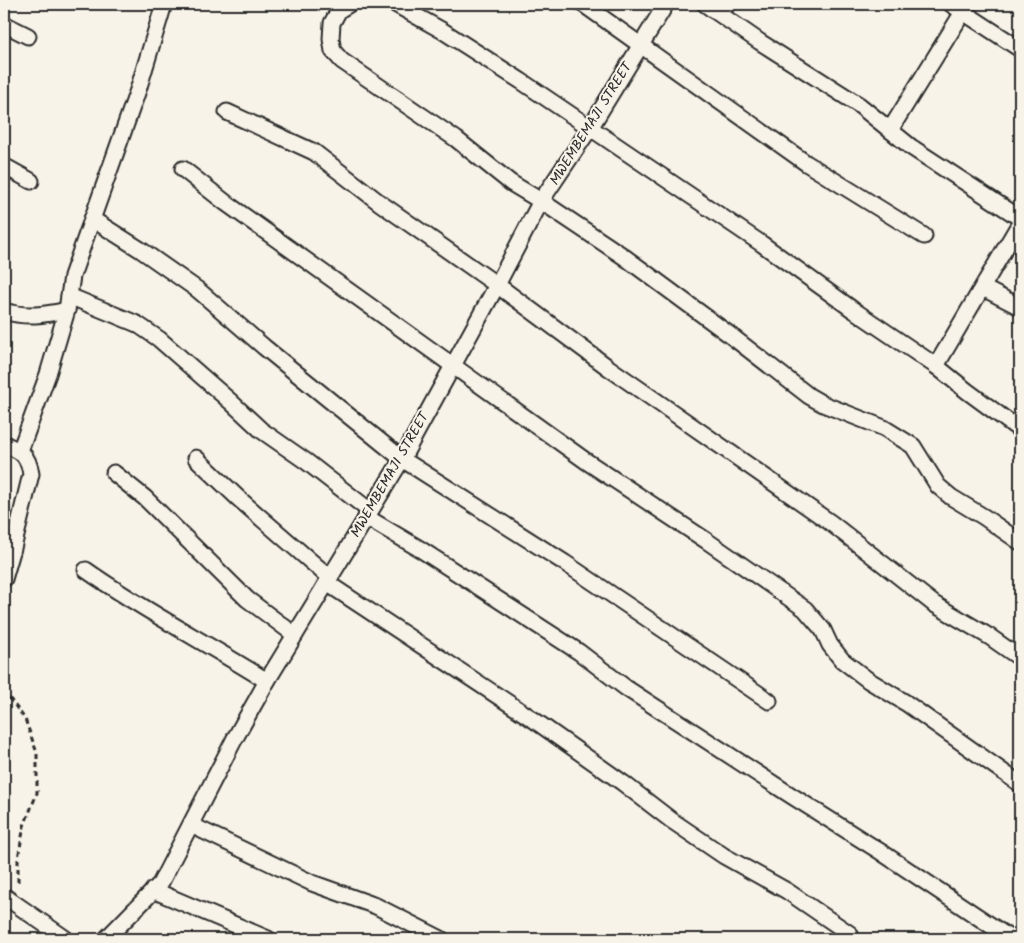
<svg xmlns="http://www.w3.org/2000/svg" width="1024" height="943" font-family="Kalam,sans-serif">
  <rect width="100%" height="100%" fill="#f7f3e8"/>
  <filter id="ink" filterUnits="userSpaceOnUse"><feTurbulence type="fractalNoise" baseFrequency=".02" numOctaves="2"/><feDisplacementMap in="SourceGraphic" scale="10" xChannelSelector="R" yChannelSelector="G"/><feConvolveMatrix kernelMatrix="1 2 1 2 8 2 1 2 1" color-interpolation-filters="sRGB"/></filter>
  <g filter="url(#ink)">
    <g fill="none" stroke-linecap="round" stroke-linejoin="round">
      <defs>
        <g id="street">
          <polyline points="349,4 339,10 332,23 331,39 333,51 342,61 456,139 511,183 541,201 623,256 730,335 809,396 823,404 884,428 913,446 938,486 951,497 984,517 1020,542"/>
          <polyline points="395,4 443,31 521,81 762,244 852,309 936,366 967,391 1020,430"/>
          <polyline points="583,4 806,163 924,236"/>
          <polyline points="705,4 760,42 859,105 911,147 1020,218"/>
          <polyline points="951,4 1020,49"/>
          <polyline points="711,8 728,4"/>
          <polyline points="4,24 28,36"/>
          <polyline points="227,112 314,152 380,203 497,285 609,368 831,523 934,604 990,637 1020,658"/>
          <polyline points="890,130 963,12"/>
          <polyline points="4,166 31,181"/>
          <polyline points="183,169 226,203 586,461 707,541 805,609 823,630 830,645 842,660 868,680 906,703 1020,784"/>
          <polyline points="92,219 141,250 198,290 264,347 402,459 565,563 769,701"/>
          <polyline points="983,288 1020,307"/>
          <polyline points="69,296 137,324 159,339 231,402 261,430 307,462 370,511"/>
          <path d="M4,311C26,318 45,315 67,310"/>
          <polyline points="936,366 1020,223"/>
          <path d="M4,444C21,451 28,454 31,474L13,548L4,579"/>
          <polyline points="20,451 48,374 67,310 72,276 138,90 164,4"/>
          <polyline points="196,458 238,498 330,578"/>
          <polyline points="114,473 145,498 247,599 295,635"/>
          <polyline points="366,517 420,549 579,652 626,688 792,796 881,852 1011,939"/>
          <path d="M86,570C144,611 207,643 267,681"/>
          <polyline points="327,583 534,720 623,783 671,820 724,856 787,891 850,934"/>
          <polyline points="191,825 312,883 376,906 441,939"/>
          <polyline points="153,890 268,939"/>
          <polyline points="4,896 66,939"/>
          <polyline points="106,939 160,884 234,740 267,681 402,459 497,285 541,201 590,128 666,4"/>
        </g>
      </defs>
      <use href="#street" stroke="#2b2b2b" stroke-width="19"/>
      <polyline stroke="#2b2b2b" stroke-width="3" stroke-dasharray="5 4" stroke-linecap="butt" points="4,691 25,719 37,753 37,793 24,826 18,858 18,886"/>
      <use href="#street" stroke="#f7f3e8" stroke-width="15"/>
    </g>
  </g>
  <g text-anchor="middle" dominant-baseline="central" stroke-width="4" stroke-linejoin="round" paint-order="stroke">
    <g font-size="14" fill="#2b2b2b" stroke="#f7f3e8">
      <text transform="translate(591 124) rotate(-58)">MWEMBEMAJI STREET</text>
      <text transform="translate(390 475) rotate(-60)">MWEMBEMAJI STREET</text>
    </g>
  </g>
  <rect width="1024" height="943" fill="none" stroke="#f7f3e8" stroke-width="20"/>
  <rect x="10" y="10" width="1004" height="923" fill="none" stroke="#2b2b2b" stroke-width="2" filter="url(#ink)"/>
</svg>
